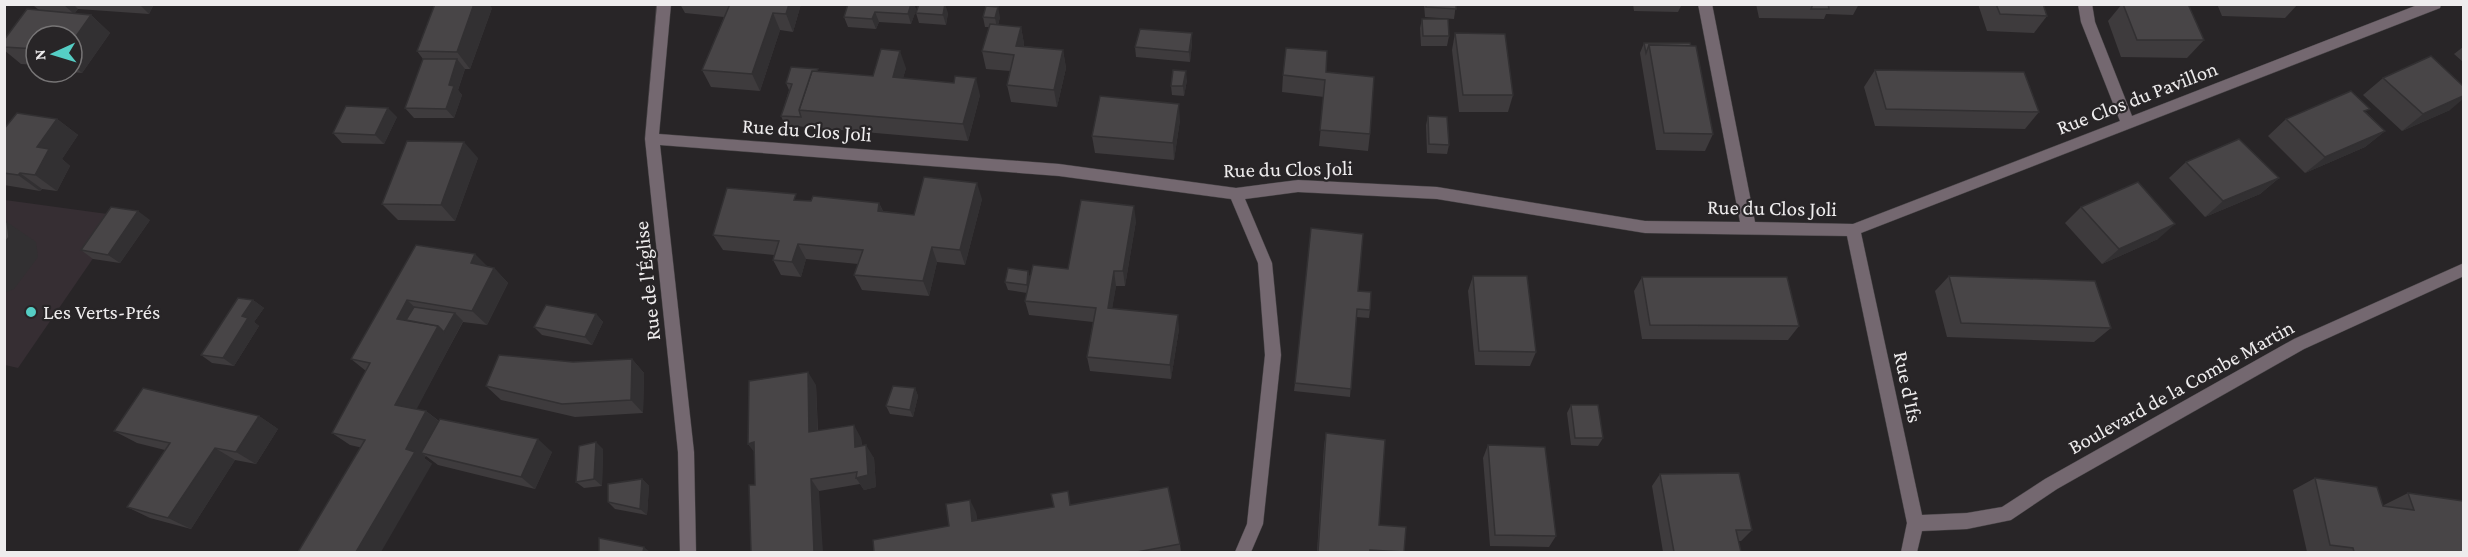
<svg xmlns="http://www.w3.org/2000/svg" width="2468" height="557" font-family="'Crimson Pro',serif">
  <rect width="100%" height="100%" fill="#282527"/>
  <polygon fill="#362e33" points="5,200 122,216 18,368 5,365"/>
  <g fill="none" stroke-linecap="round" stroke-linejoin="round">
    <defs>
      <polygon id="street" points="657,4 671,4 659,134 1059,164 1236,188 1298,180 1437,187 1645,221 1740,222 1698,4 1712,4 1755,222 1853,224 2120,121 2081,22 2078,4 2092,4 2095,22 2132,116 2420,4 2441,4 2440,8 1861,233 1922,515 1967,513 2002,507 2045,479 2294,339 2464,263 2464,276 2304,349 2057,489 2011,520 1967,529 1922,531 1917,552 1901,552 1907,523 1847,236 1645,233 1437,199 1298,192 1245,199 1272,263 1281,355 1263,524 1251,552 1235,552 1247,524 1265,355 1258,263 1231,199 1059,176 660,145 694,452 696,552 680,552 678,452 645,139"/>
    </defs>
    <use href="#street" stroke="#444143" stroke-width="1"/>
    <use href="#street" fill="#746870" fill-rule="evenodd"/>
  </g>
  <g fill="#3e3b3d">
    <polygon points="14,4 154,4 149,14 78,9 74,14 91,15 110,33 82,73 72,72 72,36 36,36 36,65 21,64 4,50 4,40 39,10 34,6"/>
    <polygon points="680,4 801,4 793,32 780,30 760,91 711,87 702,70 724,17 685,13"/>
    <polygon points="848,4 914,4 916,10 911,24 879,22 876,29 848,27 844,17"/>
    <polygon points="1424,4 1456,4 1454,19 1425,17"/>
    <polygon points="1633,4 1682,4 1678,12 1634,11"/>
    <polygon points="1756,4 1859,4 1853,15 1826,14 1824,19 1759,18"/>
    <polygon points="1978,4 2043,4 2047,16 2034,33 1987,31"/>
    <polygon points="2122,4 2188,4 2204,40 2187,58 2121,57 2108,21"/>
    <polygon points="2217,4 2298,4 2285,18 2222,16"/>
    <polygon points="492,8 470,69 465,69 458,90 462,95 454,118 414,118 405,108 423,59 417,51"/>
    <polygon points="916,13 948,13 946,25 919,23"/>
    <polygon points="983,17 1000,17 998,25 1021,27 1024,44 1024,46 1063,50 1066,68 1057,107 1011,102 1007,85 1010,71 986,69 982,51 989,27 985,27"/>
    <polygon points="1422,19 1449,36 1447,46 1421,46 1420,28"/>
    <polygon points="1455,33 1513,95 1508,112 1459,112 1452,50"/>
    <polygon points="1192,43 1190,62 1136,57 1135,47"/>
    <polygon points="1644,43 1690,43 1713,134 1705,151 1656,150 1640,53"/>
    <polygon points="2463,47 2463,62 2454,54"/>
    <polygon points="906,68 903,78 980,95 968,141 806,127 806,126 806,127 785,125 781,116 789,90 786,83 819,71 873,76"/>
    <polygon points="1875,70 2039,112 2025,129 1875,126 1864,87"/>
    <polygon points="1326,72 1370,134 1368,151 1319,146 1324,97 1282,92 1283,75"/>
    <polygon points="2383,78 2450,110 2402,131 2363,95"/>
    <polygon points="1187,80 1184,96 1172,95 1171,86"/>
    <polygon points="2366,112 2385,131 2365,147 2305,173 2268,136 2286,119"/>
    <polygon points="1428,116 1449,145 1447,154 1427,153 1426,125"/>
    <polygon points="397,117 384,144 342,143 333,133"/>
    <polygon points="57,119 78,135 62,159 70,166 57,191 42,189 40,191 4,185 4,129"/>
    <polygon points="1180,120 1174,160 1095,153 1092,136"/>
    <polygon points="478,158 455,221 398,220 382,204"/>
    <polygon points="2186,162 2279,178 2260,194 2205,217 2169,178"/>
    <polygon points="982,199 965,265 937,262 929,296 862,290 854,275 858,264 806,259 801,277 781,275 773,260 774,255 723,250 713,235 799,200 879,203 883,211 914,215"/>
    <polygon points="2081,207 2158,239 2102,264 2065,223"/>
    <polygon points="150,220 120,263 93,259 81,250"/>
    <polygon points="1136,221 1125,286 1116,286 1112,308 1179,329 1171,379 1090,371 1087,357 1093,322 1029,315 1025,301 1027,293 1008,290 1005,282 1028,271 1030,278 1068,269"/>
    <polygon points="416,245 494,268 508,283 487,325 463,322 416,409 426,411 439,421 552,452 535,489 438,465 426,456 424,458 432,464 350,445 332,433 366,371 351,359"/>
    <polygon points="1473,276 1536,352 1530,366 1475,365 1468,291"/>
    <polygon points="1949,276 2111,328 2094,342 1947,337 1935,291"/>
    <polygon points="1642,277 1799,326 1788,340 1642,339 1634,291"/>
    <polygon points="1358,291 1370,310 1369,318 1356,317 1350,397 1294,391 1295,383"/>
    <polygon points="253,300 264,308 254,322 259,326 234,366 212,363 201,355"/>
    <polygon points="596,314 603,322 592,345 542,335 534,327"/>
    <polygon points="632,359 644,373 643,413 575,417 501,400 486,386 573,362"/>
    <polygon points="816,385 818,431 861,438 862,446 874,458 876,487 864,490 860,484 819,491 754,451 748,444"/>
    <polygon points="915,388 918,396 913,417 890,414 886,406"/>
    <polygon points="1571,405 1603,438 1598,446 1571,445 1567,413"/>
    <polygon points="259,416 278,429 256,464 235,460 191,529 150,518 127,507 165,450 137,443 114,431"/>
    <polygon points="1326,433 1379,525 1404,552 1317,552 1324,446"/>
    <polygon points="1488,445 1556,536 1549,547 1490,546 1483,458"/>
    <polygon points="603,449 602,486 584,488 576,482"/>
    <polygon points="1660,474 1752,530 1741,541 1738,541 1741,552 1663,552 1652,486"/>
    <polygon points="2315,478 2383,506 2384,506 2384,505 2408,493 2463,552 2307,552 2293,490"/>
    <polygon points="642,479 649,486 647,515 615,509 608,502"/>
    <polygon points="1072,505 1180,544 1181,552 874,552 949,526 976,512 977,521"/>
  </g>
  <g fill="#323032">
    <polygon points="63,4 73,4 78,9 74,14"/>
    <polygon points="139,4 154,4 149,14"/>
    <polygon points="474,4 489,4 492,8 470,69 457,52"/>
    <polygon points="789,4 801,4 793,32 786,14"/>
    <polygon points="911,4 914,4 916,10 911,24 908,14"/>
    <polygon points="945,4 948,13 946,25 943,15"/>
    <polygon points="998,7 1000,17 997,28 995,18"/>
    <polygon points="875,12 879,22 876,29 872,19"/>
    <polygon points="773,13 780,30 760,91 752,74"/>
    <polygon points="91,15 110,33 82,73 72,64 72,42"/>
    <polygon points="1021,27 1024,44 1020,63 1016,46"/>
    <polygon points="1192,33 1192,43 1190,62 1189,52"/>
    <polygon points="1063,50 1066,68 1057,107 1054,90"/>
    <polygon points="900,51 906,68 898,94 893,77"/>
    <polygon points="457,59 465,69 458,90 462,95 454,118 446,109 449,85"/>
    <polygon points="1186,71 1187,80 1184,96 1183,86"/>
    <polygon points="976,78 980,95 968,141 963,124"/>
    <polygon points="2463,96 2463,99 2450,110 2402,131 2423,114"/>
    <polygon points="1179,104 1180,120 1174,160 1173,143"/>
    <polygon points="388,108 397,117 384,144 375,135"/>
    <polygon points="57,119 78,135 62,159 70,166 57,191 35,175 37,147"/>
    <polygon points="2385,131 2365,147 2305,173 2325,157"/>
    <polygon points="464,142 478,158 455,221 441,205"/>
    <polygon points="20,173 42,189 40,191 18,175"/>
    <polygon points="2279,178 2260,194 2205,217 2223,201"/>
    <polygon points="977,183 982,199 965,265 960,250"/>
    <polygon points="879,203 886,218 878,211"/>
    <polygon points="1134,206 1136,221 1125,286 1123,271"/>
    <polygon points="138,211 150,220 120,263 108,255"/>
    <polygon points="7,222 36,242 38,257 14,289 4,293 4,244"/>
    <polygon points="2175,224 2158,239 2102,264 2119,249"/>
    <polygon points="798,244 806,259 801,277 792,262"/>
    <polygon points="932,247 937,262 929,296 923,281"/>
    <polygon points="475,254 490,269 471,263"/>
    <polygon points="494,268 508,283 487,325 472,311"/>
    <polygon points="1028,271 1030,279 1029,293 1027,285"/>
    <polygon points="1114,271 1116,286 1110,322 1108,308"/>
    <polygon points="253,300 264,308 254,322 259,326 234,366 223,358 242,316"/>
    <polygon points="407,300 423,315 416,327 397,319"/>
    <polygon points="455,313 463,321 412,418 395,405 438,326"/>
    <polygon points="596,314 603,322 592,345 585,337"/>
    <polygon points="1178,315 1179,329 1171,379 1170,365"/>
    <polygon points="632,359 644,373 643,413 631,400"/>
    <polygon points="808,372 816,385 818,445 809,432"/>
    <polygon points="915,388 918,396 913,417 910,410"/>
    <polygon points="426,411 442,424 421,453 426,456 424,458 432,464 381,552 356,552 406,449"/>
    <polygon points="259,416 278,429 256,464 236,452"/>
    <polygon points="854,425 861,438 863,460 855,447"/>
    <polygon points="538,439 552,452 535,489 521,477"/>
    <polygon points="596,442 603,449 602,486 594,479"/>
    <polygon points="754,442 758,457 748,444"/>
    <polygon points="866,445 874,458 876,487 864,490 856,478"/>
    <polygon points="215,448 235,460 191,529 168,518"/>
    <polygon points="642,479 649,486 647,515 640,509"/>
    <polygon points="811,479 819,491 823,552 814,552"/>
    <polygon points="970,500 976,512 978,533 972,521"/>
    <polygon points="644,547 650,552 643,552"/>
  </g>
  <g fill="#484547" stroke="#323032" stroke-width="1.5">
    <polygon points="435,4 474,4 457,52 417,51"/>
    <polygon points="730,4 789,4 786,14 773,13 752,74 702,70"/>
    <polygon points="848,4 911,4 908,14 875,12 872,19 844,17"/>
    <polygon points="919,4 945,4 943,15 916,13"/>
    <polygon points="1426,4 1456,4 1456,9 1426,7"/>
    <polygon points="1813,4 1828,4 1829,9 1811,9"/>
    <polygon points="1996,4 2043,4 2047,16 2000,14"/>
    <polygon points="2123,4 2188,4 2204,40 2137,40"/>
    <polygon points="986,6 998,7 995,18 983,17"/>
    <polygon points="27,9 91,15 72,42 72,36 36,36 36,49 4,47 4,40"/>
    <polygon points="1422,19 1448,19 1449,36 1423,36"/>
    <polygon points="990,24 1021,27 1016,46 1063,50 1054,90 1007,85 1014,55 982,51"/>
    <polygon points="1140,29 1192,33 1189,52 1135,47"/>
    <polygon points="1455,33 1505,34 1513,95 1463,95"/>
    <polygon points="1644,43 1690,43 1691,46 1649,45 1646,53"/>
    <polygon points="1649,45 1696,46 1713,134 1664,133"/>
    <polygon points="1286,48 1327,51 1326,72 1374,77 1370,134 1320,130 1325,80 1283,75"/>
    <polygon points="881,49 900,51 893,77 954,83 955,76 976,78 963,124 799,110 812,71 873,76"/>
    <polygon points="2431,56 2463,86 2463,96 2423,114 2383,78"/>
    <polygon points="423,59 457,59 449,85 454,86 446,109 405,108"/>
    <polygon points="791,67 818,69 817,71 812,71 799,110 801,117 781,116 792,84 786,83"/>
    <polygon points="1173,70 1186,71 1183,86 1171,86"/>
    <polygon points="1875,70 2024,72 2039,112 1886,109"/>
    <polygon points="2351,91 2370,109 2364,111 2385,131 2325,157 2286,119"/>
    <polygon points="1100,96 1179,104 1173,143 1092,136"/>
    <polygon points="346,106 388,108 375,135 333,133"/>
    <polygon points="17,113 57,119 37,147 49,149 35,175 20,173 18,175 4,173 4,129"/>
    <polygon points="1428,116 1447,117 1449,145 1429,144"/>
    <polygon points="2239,139 2279,178 2223,201 2186,162"/>
    <polygon points="407,141 464,142 441,205 382,204"/>
    <polygon points="924,177 977,183 960,250 932,247 923,281 854,275 863,250 798,244 792,262 773,260 779,241 713,235 727,188 796,194 794,200 811,201 813,196 879,203 878,211 914,215"/>
    <polygon points="2138,182 2175,224 2119,249 2081,207"/>
    <polygon points="1081,200 1134,206 1123,271 1114,271 1108,308 1178,315 1170,365 1087,357 1096,308 1025,301 1033,265 1068,269"/>
    <polygon points="111,207 138,211 108,255 81,250"/>
    <polygon points="4,222 7,222 9,237 4,244"/>
    <polygon points="1311,228 1363,234 1358,291 1371,292 1370,310 1357,309 1351,389 1295,383"/>
    <polygon points="416,245 475,254 471,263 494,268 472,311 407,300 397,319 438,326 395,405 426,411 406,449 415,452 356,552 298,552 365,440 332,433 370,363 351,359"/>
    <polygon points="1008,268 1028,271 1027,285 1005,282"/>
    <polygon points="1473,276 1527,276 1536,352 1479,351"/>
    <polygon points="1949,276 2095,281 2111,328 1961,323"/>
    <polygon points="1642,277 1787,277 1799,326 1650,325"/>
    <polygon points="238,298 253,300 242,316 248,318 223,358 201,355"/>
    <polygon points="546,305 596,314 585,337 534,327"/>
    <polygon points="414,307 455,313 444,332 438,326 406,320"/>
    <polygon points="499,355 573,362 632,359 631,400 562,404 486,386"/>
    <polygon points="808,372 809,432 854,425 855,447 866,445 868,475 856,478 857,472 811,479 814,552 751,552 749,485 755,485 754,442 748,444 749,381"/>
    <polygon points="893,386 915,388 910,410 886,406"/>
    <polygon points="143,388 259,416 236,452 215,448 168,518 127,507 170,443 114,431"/>
    <polygon points="1571,405 1598,405 1603,438 1575,438"/>
    <polygon points="440,419 538,439 521,477 421,453"/>
    <polygon points="1326,433 1385,440 1379,525 1406,527 1404,552 1370,550 1370,552 1318,552"/>
    <polygon points="596,442 594,479 576,482 579,446"/>
    <polygon points="1488,445 1545,447 1556,536 1495,535"/>
    <polygon points="1739,473 1752,530 1736,530 1741,552 1674,552 1660,474"/>
    <polygon points="2315,478 2377,487 2383,506 2414,510 2408,493 2463,501 2463,552 2354,552 2353,548 2330,545"/>
    <polygon points="642,479 640,509 608,502 608,484"/>
    <polygon points="1168,487 1180,544 1137,552 874,552 873,540 949,526 946,504 970,500 972,521 1054,507 1051,494 1068,491 1070,505"/>
    <polygon points="599,538 644,547 643,552 599,552"/>
  </g>
  <circle fill="#55cec5" stroke="#282527" stroke-width="2" cx="31" cy="312" r="6"/>
  <g text-anchor="middle" dominant-baseline="central" stroke-width="4.5" stroke-linejoin="round" paint-order="stroke">
    <g font-size="21" fill="#eeeced" stroke="#282527">
      <text transform="translate(2137 98) rotate(-21)">Rue Clos du Pavillon</text>
      <text transform="translate(807 130) rotate(4)">Rue du Clos Joli</text>
      <text transform="translate(1288 169) rotate(-1)">Rue du Clos Joli</text>
      <text transform="translate(1772 208) rotate(1)">Rue du Clos Joli</text>
      <text transform="translate(647 281) rotate(-96)">Rue de l'Église</text>
      <text transform="translate(1908 387) rotate(78)">Rue d'Ifs</text>
      <text transform="translate(2181 387) rotate(-29)">Boulevard de la Combe Martin</text>
    </g>
    <g font-size="21" fill="#eeeced" stroke="#282527" text-anchor="start">
      <text x="43" y="312">Les Verts-Prés</text>
    </g>
  </g>
  <rect width="2468" height="557" fill="none" stroke="#eeeced" stroke-width="12"/>
  <g transform="translate(54 54) rotate(266)"><circle r="28" fill="#282527" stroke="#777576" stroke-width="1.5"/>
  <path d="M0-4.5L10 22L0 15L-10 22Z" fill="#55cec5"/>
  <text y="-9" font-size="16" font-weight="bold" text-anchor="middle" fill="#eeeced">N</text>
  </g>
</svg>
